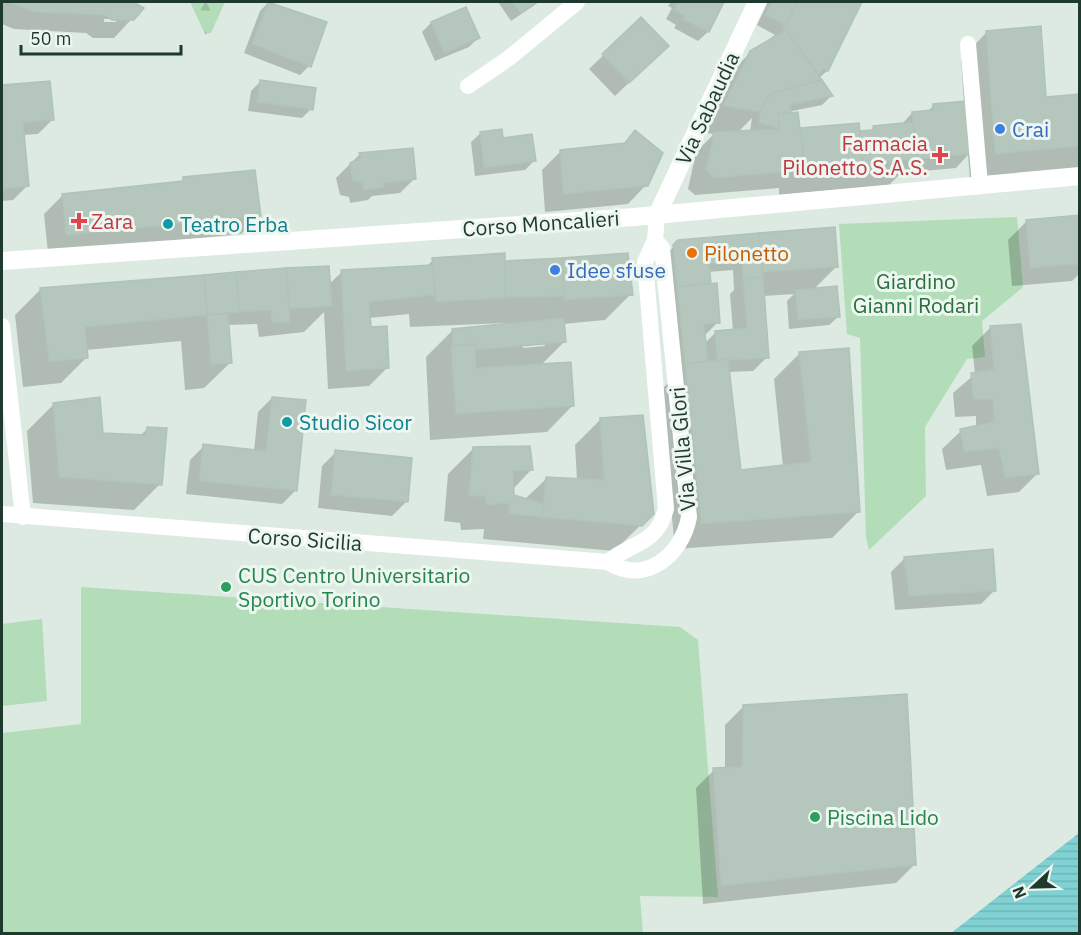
<svg xmlns="http://www.w3.org/2000/svg" width="1081" height="935" font-family="'IBM Plex Sans',sans-serif">
  <defs>
    <pattern id="forest-firs" width="22" height="20" patternUnits="userSpaceOnUse" patternTransform="scale(1.5)"><rect width="22" height="20" fill="#b3ddb9"/><path d="M5 1l3.5 6h-7zM16 11l3.5 6h-7z" fill="#9abe9f"/></pattern>
    <pattern id="water-rules" width="6" height="5" patternUnits="userSpaceOnUse" patternTransform="scale(1.5)"><rect width="6" height="5" fill="#80d1d3"/><path d="M0 2.5h6" fill="none" stroke="#6eb4b5"/></pattern>
  </defs>
  <rect width="100%" height="100%" fill="#dceae2"/>
  <polygon fill="url(#forest-firs)" points="190,2 225,2 211,33 205,34"/>
  <g fill="#b3ddb9">
    <polygon points="1017,217 1023,287 982,321 985,357 967,359 925,427 926,496 869,550 866,538 860,338 847,334 839,224"/>
    <polygon points="81,587 680,627 698,640 718,897 640,896 643,933 2,933 2,733 81,724"/>
    <polygon points="42,619 47,701 2,706 2,624"/>
  </g>
  <polygon fill="url(#water-rules)" points="1079,833 1079,933 951,933 964,923"/>
  <g fill="#0003" fill-rule="evenodd">
    <path d="M2,2H131L141,9L114,38H93L86,33L14,29L2,24ZM104,19H114L117,22H104Z"/>
    <polygon points="269,2 325,23 309,66 300,75 244,53 260,11"/>
    <polygon points="498,2 539,2 511,21"/>
    <polygon points="671,2 723,2 708,32 698,41 674,28 676,25 666,19 672,8 668,6"/>
    <path d="M768,2H860L827,71L819,78L831,96L822,105L787,112L799,132L801,130L869,132L874,127L901,125L912,113L927,112L933,106L964,103L961,59L987,32L1045,99L1080,96V170L970,180L968,155L956,168L901,173L889,185L779,195V188L695,195L688,189L696,152L714,134L698,132L724,79L751,52L775,35L757,25ZM752,118L750,132L737,133Z"/>
    <polygon points="465,8 478,38 469,47 435,61 422,32 431,23"/>
    <polygon points="641,19 653,60 615,96 589,69"/>
    <polygon points="48,82 52,120 38,134 22,135 27,186 13,200 2,201 2,87"/>
    <polygon points="260,82 311,109 302,118 248,111 251,91"/>
    <polygon points="635,132 646,185 628,204 545,212 542,170 561,151 622,145"/>
    <polygon points="481,133 502,140 534,161 525,170 475,176 471,142"/>
    <polygon points="360,154 414,179 400,193 372,196 368,200 350,203 349,197 340,195 336,178"/>
    <polygon points="183,179 260,215 241,234 48,253 44,214 63,195 179,183"/>
    <polygon points="1080,217 1080,273 1072,281 1012,286 1008,240 1027,221"/>
    <path d="M679,241L836,267L813,290L839,316L829,325L789,329L787,301L794,294L763,296L767,357L753,371L728,372L739,471L783,467L774,379L800,353L858,512L832,538L675,549L660,391L674,377L665,256ZM733,270L734,290L730,294L733,331L716,332L705,343L704,336L718,322L708,272Z"/>
    <path d="M433,260L504,263L631,294L605,320L563,324L564,342L541,365L573,405L547,432L430,440L426,357L452,331L505,325V323L410,327L409,314L369,318L370,328L388,367L369,386L328,389L324,312L304,332L259,337L257,324L227,325L231,362L204,388L185,390L181,341L86,350L87,357L61,383L23,387L15,315L41,289L329,284L342,272L426,267ZM544,343L545,346L523,348L522,345Z"/>
    <polygon points="991,327 1037,474 1019,492 987,496 981,465 946,470 942,449 961,431 976,428 976,416 955,417 953,393 975,374 972,346"/>
    <polygon points="272,398 296,490 282,504 186,494 190,460 204,446 254,451 258,412"/>
    <polygon points="54,404 102,434 140,436 148,428 160,484 134,510 33,503 27,431"/>
    <polygon points="601,419 652,514 614,551 483,539 484,529 461,530 460,523 444,521 448,474 474,448 531,470 513,489 513,496 525,499 546,479 577,480 575,445"/>
    <polygon points="336,452 406,502 392,516 318,508 322,466"/>
    <polygon points="905,558 995,590 981,604 895,610 891,572"/>
    <polygon points="744,706 915,864 896,883 703,904 696,788 714,770 725,769 725,725"/>
  </g>
  <g fill="#b5c7bd" stroke="#afc3b8" stroke-width="1.5">
    <polygon points="10,2 133,2 144,8 134,20 112,20 104,15 33,12"/>
    <polygon points="268,2 327,22 311,67 252,44"/>
    <polygon points="512,2 537,2 521,13"/>
    <polygon points="678,2 724,2 709,32 682,19 684,15 674,10"/>
    <polygon points="772,2 797,2 786,25 765,15"/>
    <polygon points="797,2 862,2 828,71 822,69 819,75 782,26 786,25"/>
    <polygon points="466,7 480,38 444,53 431,22"/>
    <polygon points="641,17 669,46 629,83 602,54"/>
    <polygon points="1041,26 1046,97 1080,94 1080,146 995,154 986,31"/>
    <polygon points="786,30 822,80 770,94 760,112 723,106 750,51"/>
    <polygon points="260,80 316,88 313,110 257,102"/>
    <polygon points="822,80 833,96 790,105 791,113 778,114 780,129 759,123 760,112 770,94"/>
    <polygon points="50,81 54,120 23,123 29,186 2,189 2,85"/>
    <polygon points="966,101 971,154 916,159 912,112 933,110 933,104"/>
    <polygon points="798,112 805,170 714,178 706,170 714,132 780,129 778,114"/>
    <polygon points="913,122 916,159 863,164 860,131 874,130 873,126"/>
    <polygon points="859,123 863,164 805,170 801,128"/>
    <polygon points="502,129 503,138 532,134 536,161 484,168 480,132"/>
    <polygon points="635,130 663,153 648,186 563,194 560,150 625,143"/>
    <polygon points="413,148 416,179 385,183 383,187 364,190 362,183 353,181 350,163 361,158 359,153"/>
    <polygon points="255,170 261,216 66,235 62,194 183,181 183,177"/>
    <polygon points="1080,215 1080,264 1030,268 1026,220"/>
    <polygon points="835,227 838,267 762,272 759,233"/>
    <polygon points="759,233 763,277 743,279 742,262 709,264 711,283 677,287 673,245 678,240"/>
    <polygon points="505,253 505,298 436,302 432,258"/>
    <polygon points="628,253 633,295 564,300 562,258"/>
    <polygon points="562,258 564,296 505,298 505,261"/>
    <polygon points="433,265 435,295 369,302 371,327 387,326 389,368 346,371 341,270"/>
    <polygon points="329,266 332,306 289,309 286,268"/>
    <polygon points="286,268 290,322 272,323 271,310 239,312 236,272"/>
    <polygon points="236,272 239,312 207,315 204,275"/>
    <polygon points="204,275 207,315 85,327 88,358 49,362 40,288"/>
    <polygon points="763,277 769,358 717,361 715,331 747,328 743,279"/>
    <polygon points="717,283 720,323 704,324 708,361 685,364 677,287"/>
    <polygon points="837,286 840,317 798,320 795,290"/>
    <polygon points="228,314 232,363 211,365 207,315"/>
    <polygon points="564,318 566,342 475,350 475,344 453,346 452,329"/>
    <polygon points="1021,324 1039,474 1005,478 999,448 964,452 960,429 994,422 993,399 973,399 971,373 994,369 990,326"/>
    <polygon points="475,344 476,368 571,362 574,406 456,414 451,346"/>
    <polygon points="849,348 860,512 701,524 685,364 728,359 741,470 811,462 799,352"/>
    <polygon points="100,397 103,433 146,435 147,427 167,428 162,485 59,477 53,403"/>
    <polygon points="272,397 306,400 297,491 199,481 203,444 266,451"/>
    <polygon points="643,415 654,514 642,526 542,517 546,477 604,480 600,418"/>
    <polygon points="530,446 533,470 513,471 514,495 543,504 542,517 509,514 509,503 486,505 485,497 469,495 473,447"/>
    <polygon points="335,450 412,458 408,502 331,495"/>
    <polygon points="993,549 996,591 909,596 904,557"/>
    <polygon points="907,694 916,865 721,886 713,768 742,767 743,705"/>
  </g>
  <g fill="none" stroke-linecap="round" stroke-linejoin="round">
    <g stroke="#fff" stroke-width="16">
      <polyline points="968,44 980,185"/>
      <polyline points="468,86 509,58 577,2"/>
      <polyline points="2,326 23,517"/>
      <path d="M2,514L608,562C645,586 682,555 689,517L662,248L655,240"/>
      <path d="M608,562C633,541 656,546 666,509L645,262L655,240L657,215"/>
    </g>
    <polyline stroke="#fff" stroke-width="18" points="657,215 757,2"/>
    <polyline stroke="#fff" stroke-width="18" points="2,261 634,217 1080,176"/>
  </g>
  <g fill="#3f7fe0" stroke="#edf6f0" stroke-width="2">
    <circle cx="1000" cy="129" r="6"/>
    <circle cx="555" cy="270" r="6"/>
  </g>
  <g fill="#e0444e" stroke="#edf6f0" stroke-width="2">
    <path d="M937 146h6v6h6v6h-6v6h-6v-6h-6v-6h6z"/>
    <path d="M76 212h6v6h6v6h-6v6h-6v-6h-6v-6h6z"/>
  </g>
  <g fill="#0f9aa8" stroke="#edf6f0" stroke-width="2">
    <circle cx="168" cy="224" r="6"/>
    <circle cx="287" cy="422" r="6"/>
  </g>
  <circle fill="#e8710a" stroke="#edf6f0" stroke-width="2" cx="692" cy="253" r="6"/>
  <g fill="#2e9e5b" stroke="#edf6f0" stroke-width="2">
    <circle cx="226" cy="587" r="6"/>
    <circle cx="815" cy="817" r="6"/>
  </g>
  <g text-anchor="middle" dominant-baseline="central" stroke-width="6" stroke-linejoin="round" paint-order="stroke">
    <g font-size="21" fill="#1e392e" stroke="#edf6f0">
      <text transform="translate(707 108) rotate(-65)">Via Sabaudia</text>
      <text transform="translate(541 223) rotate(-4)">Corso Moncalieri</text>
      <text transform="translate(682 449) rotate(-95)">Via Villa Glori</text>
      <text transform="translate(305 539) rotate(4)">Corso Sicilia</text>
    </g>
    <g font-size="21" fill="#366cbe" stroke="#edf6f0" text-anchor="start">
      <text x="1012" y="129">Crai</text>
      <text x="567" y="270">Idee sfuse</text>
    </g>
    <g font-size="21" fill="#be3a42" stroke="#edf6f0" text-anchor="end">
      <text x="928" y="143">Farmacia<tspan x="928" dy="24">Pilonetto S.A.S.</tspan></text>
      <text x="91" y="221" text-anchor="start">Zara</text>
    </g>
    <g font-size="21" fill="#0d838f" stroke="#edf6f0" text-anchor="start">
      <text x="180" y="224">Teatro Erba</text>
      <text x="299" y="422">Studio Sicor</text>
    </g>
    <g font-size="21" fill="#c56008" stroke="#edf6f0" text-anchor="start">
      <text x="704" y="253">Pilonetto</text>
    </g>
    <g font-size="21" fill="#26723a" stroke="#edf6f0">
      <text x="916" y="281">Giardino<tspan x="916" dy="24">Gianni Rodari</tspan></text>
    </g>
    <g font-size="21" fill="#27864d" stroke="#edf6f0" text-anchor="start">
      <text x="238" y="575">CUS Centro Universitario<tspan x="238" dy="24">Sportivo Torino</tspan></text>
      <text x="827" y="817">Piscina Lido</text>
    </g>
  </g>
  <rect width="1081" height="935" fill="none" stroke="#1e392e" stroke-width="6"/>
  <g transform="translate(1033 887) rotate(248)" stroke="#edf6f0" stroke-width="4.5" paint-order="stroke">
  <path d="M0-4.5L10 22L0 15L-10 22Z" fill="#1e392e"/>
  <text y="-9" font-size="16" font-weight="bold" text-anchor="middle" fill="#1e392e">N</text>
  </g>
  <path d="M21 45v9h160v-9" fill="none" stroke="#1e392e" stroke-width="3"/>
  <text x="30" y="45" font-size="18" fill="#1e392e" stroke="#edf6f0" stroke-width="4.5" paint-order="stroke">50 m</text>
</svg>
